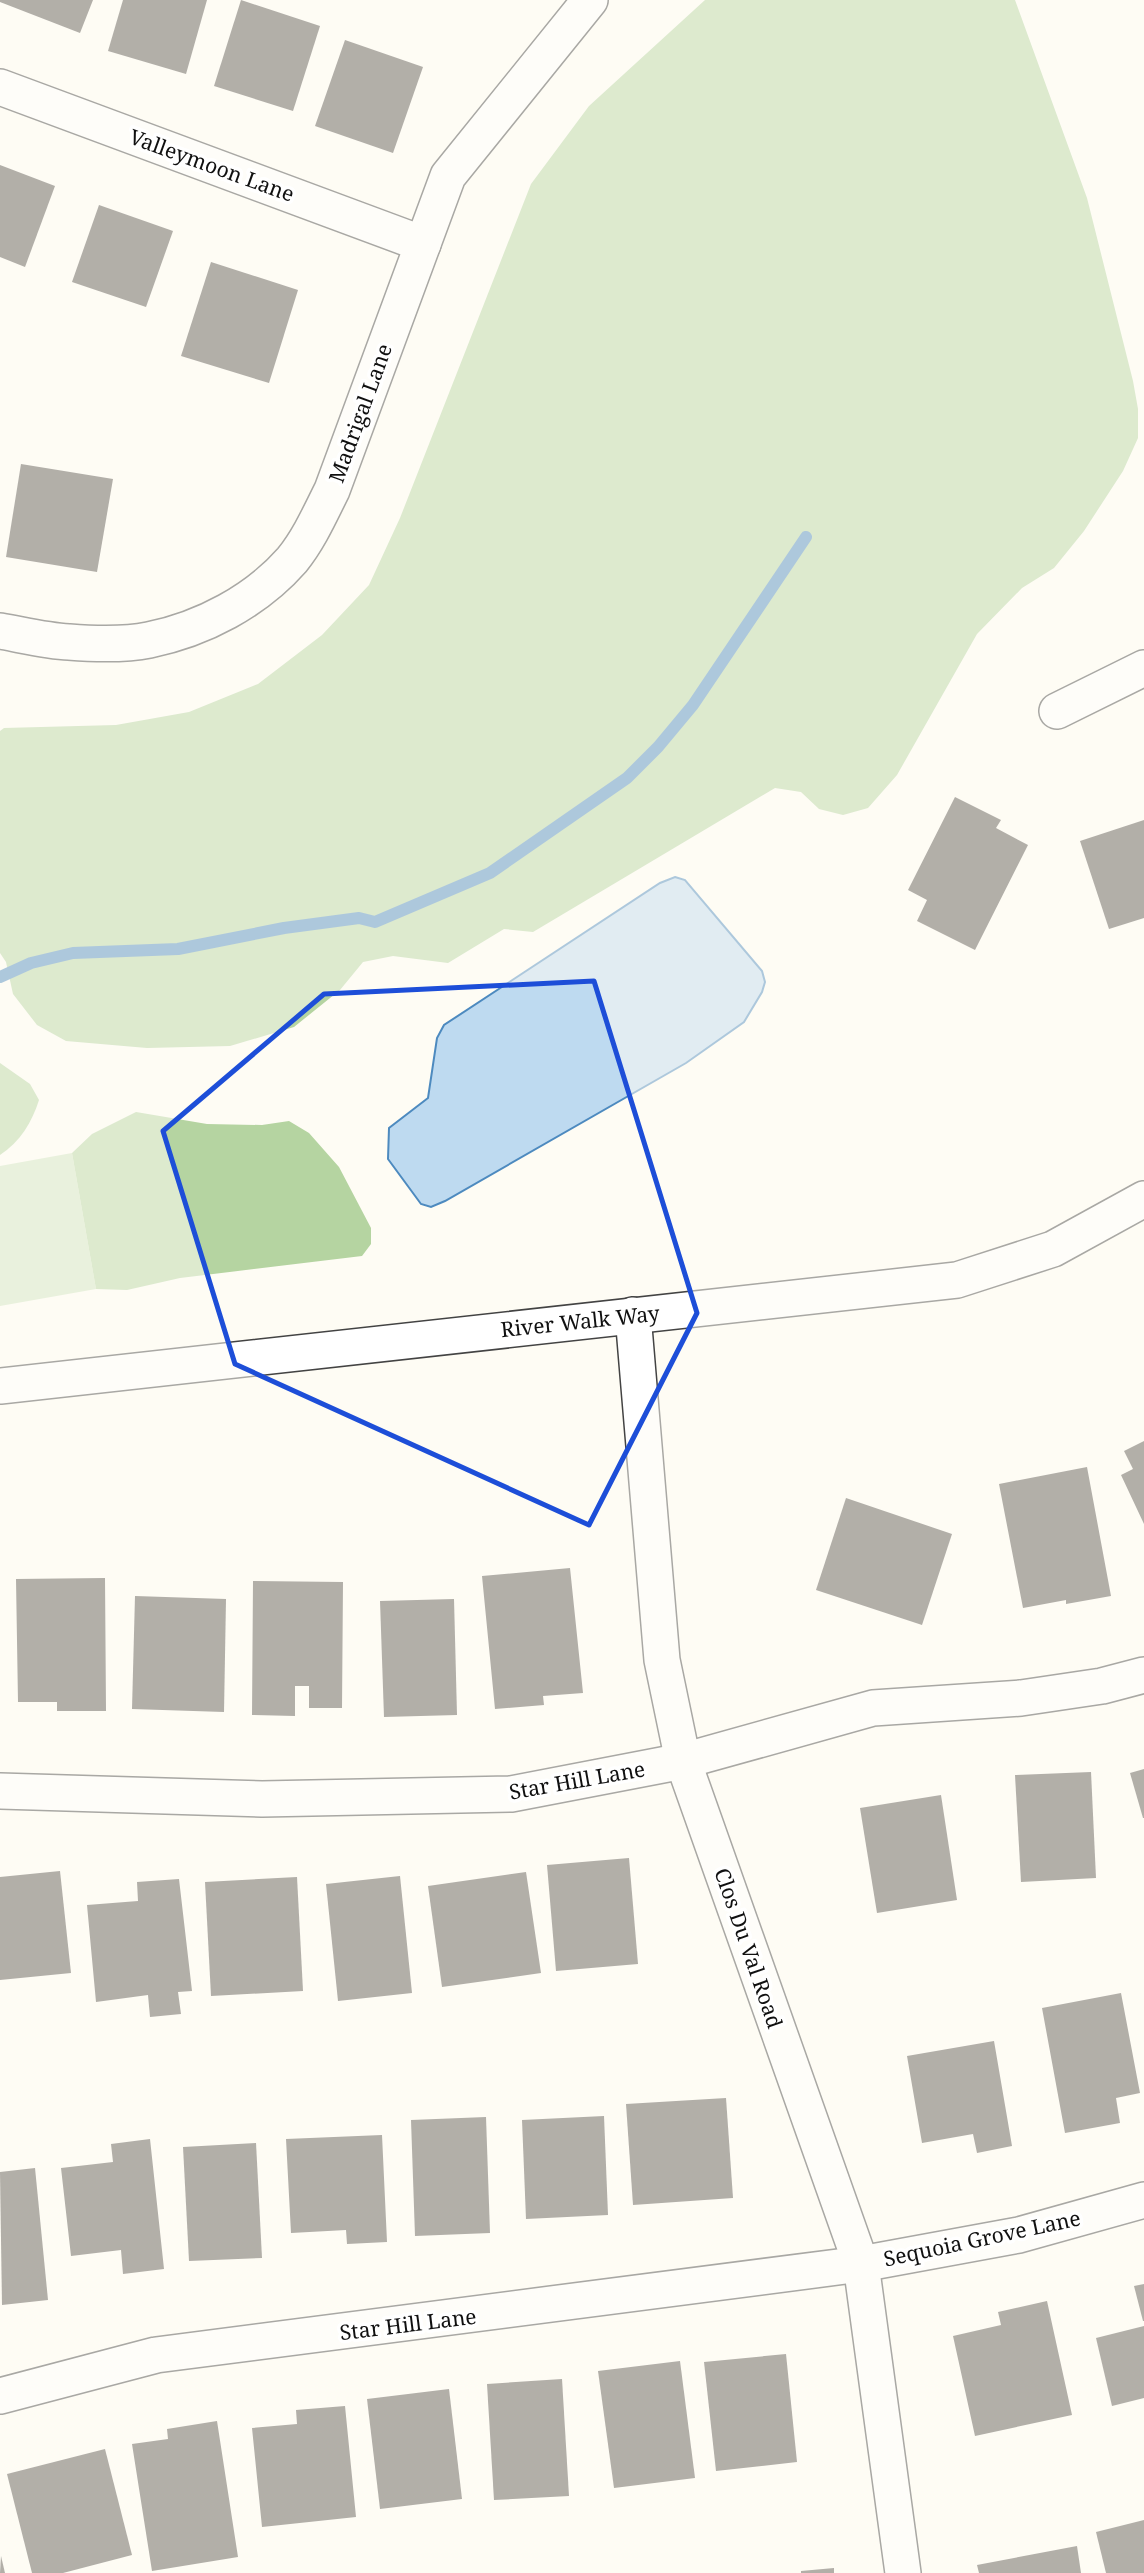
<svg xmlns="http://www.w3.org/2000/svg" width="1144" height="2573" font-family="'Noto Serif',serif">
  <rect width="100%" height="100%" fill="#fefcf4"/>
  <polygon fill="#d1e5c0" points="72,1153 96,1289 0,1306 0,1166"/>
  <g fill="#b5d4a1">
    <polygon points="705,0 1015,0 1087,198 1133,381 1138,409 1138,438 1123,471 1084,531 1054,568 1022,588 977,634 897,775 868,808 843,815 819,809 801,792 775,788 533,932 504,929 448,963 393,956 363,962 340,990 294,1027 230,1046 147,1048 66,1041 37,1025 13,994 6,962 0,953 0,731 4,728 116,725 189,712 258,684 322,635 369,585 400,518 531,184 589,106"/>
    <path d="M0,1063L30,1084L39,1100C32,1122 20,1142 0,1155Z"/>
    <polygon points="136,1112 207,1124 262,1125 289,1121 309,1133 339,1167 371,1228 371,1244 362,1256 180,1278 127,1290 96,1289 72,1153 92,1134"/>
  </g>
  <polygon fill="#bedaf0" stroke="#4d8abf" stroke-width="2" points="675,877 685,880 762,971 765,982 762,992 744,1022 686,1063 445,1201 431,1207 421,1204 388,1159 389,1128 428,1098 437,1038 444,1025 660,883"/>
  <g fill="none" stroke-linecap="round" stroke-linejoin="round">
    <polyline stroke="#4d8abf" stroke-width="12" points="0,977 31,963 73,953 178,949 284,928 359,918 375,922 490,873 627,778 658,747 693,705 806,537"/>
  </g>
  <g fill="#57524d">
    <polygon points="0,0 93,0 80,33 0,2"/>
    <polygon points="123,0 207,0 186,74 108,51"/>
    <polygon points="241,0 320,26 293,111 214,86"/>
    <polygon points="345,40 423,67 393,153 315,126"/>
    <polygon points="0,165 55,186 25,267 0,257"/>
    <polygon points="99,205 173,231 146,307 72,282"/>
    <polygon points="211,262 298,290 269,383 181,356"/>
    <polygon points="21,464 113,479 97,572 6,557"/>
    <polygon points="955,797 1001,820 996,828 1028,845 975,950 917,921 927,900 908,890"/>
    <polygon points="1144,820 1144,918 1109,929 1080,841"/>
    <polygon points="1144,1441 1144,1524 1121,1475 1133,1469 1124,1451"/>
    <polygon points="1087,1467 1111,1596 1066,1604 1066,1600 1023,1608 999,1484"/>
    <polygon points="846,1498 952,1534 922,1625 816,1590"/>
    <polygon points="570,1568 583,1693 543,1696 544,1705 495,1709 482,1576"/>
    <polygon points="105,1578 106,1711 57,1711 57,1702 18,1702 16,1579"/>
    <polygon points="253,1581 343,1582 342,1708 309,1708 309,1686 295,1686 295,1716 252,1715"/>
    <polygon points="135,1596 226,1599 224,1712 132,1709"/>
    <polygon points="454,1599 457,1715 384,1717 380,1601"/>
    <polygon points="1144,1769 1144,1818 1143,1818 1130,1773"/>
    <polygon points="1091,1772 1096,1878 1021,1882 1015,1775"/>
    <polygon points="941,1795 957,1900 877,1913 860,1808"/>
    <polygon points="629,1858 638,1964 556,1971 547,1865"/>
    <polygon points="60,1871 71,1973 0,1980 0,1877"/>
    <polygon points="526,1872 541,1973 442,1987 428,1886"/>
    <polygon points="400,1876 412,1993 338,2001 326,1884"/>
    <polygon points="297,1877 303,1991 211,1996 205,1882"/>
    <polygon points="179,1879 192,1991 178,1992 181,2014 150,2017 148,1995 96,2002 87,1905 138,1901 137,1882"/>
    <polygon points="1121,1993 1140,2093 1116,2098 1120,2123 1065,2133 1042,2008"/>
    <polygon points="994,2041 1012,2146 977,2153 973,2134 922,2143 907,2056"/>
    <polygon points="726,2098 733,2198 633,2205 626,2104"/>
    <polygon points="604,2116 608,2215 526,2219 522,2120"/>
    <polygon points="486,2117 490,2233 415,2236 411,2120"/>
    <polygon points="382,2135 387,2242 347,2244 346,2230 291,2233 286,2139"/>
    <polygon points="150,2139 164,2269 123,2274 121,2250 71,2256 61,2168 113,2162 111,2144"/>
    <polygon points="256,2143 262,2258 189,2261 183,2147"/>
    <polygon points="35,2168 48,2300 2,2305 0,2172"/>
    <polygon points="1144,2284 1144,2321 1143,2321 1134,2286"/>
    <polygon points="1047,2301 1072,2415 975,2436 953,2336 1001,2325 998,2312"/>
    <polygon points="1144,2326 1144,2398 1112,2406 1096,2338"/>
    <polygon points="786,2354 797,2462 716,2471 704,2362"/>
    <polygon points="680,2361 695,2478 614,2488 598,2371"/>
    <polygon points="562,2379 569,2496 494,2500 487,2384"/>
    <polygon points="449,2389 462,2499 380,2509 367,2399"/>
    <polygon points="345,2406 356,2517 262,2527 252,2428 297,2424 296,2410"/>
    <polygon points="217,2421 238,2557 152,2571 132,2444 168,2439 167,2429"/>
    <polygon points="105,2449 132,2555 63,2573 32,2573 7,2474"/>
    <polygon points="1144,2520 1144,2573 1106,2573 1096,2532"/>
    <polygon points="1077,2546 1081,2573 979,2573 977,2565"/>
    <polygon points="1,2556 5,2573 0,2573"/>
    <polygon points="834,2568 834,2573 801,2573 801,2571"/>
  </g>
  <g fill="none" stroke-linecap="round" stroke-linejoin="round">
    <defs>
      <g id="street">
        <polyline points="0,87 423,244"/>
        <path d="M0,631C23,635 46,641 69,642C95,644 124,645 149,640C203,629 256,601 292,560C309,539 320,514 332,490L448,176L590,0"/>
        <polyline points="1057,711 1144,668"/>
        <polyline points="633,1315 662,1660 683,1761 861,2264 903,2573"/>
        <polyline points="0,1386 957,1280 1053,1249 1144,1199"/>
        <polyline points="0,1791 262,1799 511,1794 683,1761 873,1708 1021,1698 1102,1686 1144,1675"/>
        <polyline points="0,2396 156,2355 861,2264 1019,2235 1144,2200"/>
      </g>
    </defs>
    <use href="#street" stroke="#434343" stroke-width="38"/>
    <use href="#street" stroke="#fff" stroke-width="35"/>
  </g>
  <path d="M0 0H1144V2573H0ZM594,981L697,1313L589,1525L235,1364L163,1131L324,994Z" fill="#fefcf4" fill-opacity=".55" fill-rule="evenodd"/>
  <path fill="none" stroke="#1d4ed8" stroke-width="5" stroke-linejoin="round" d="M594,981L697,1313L589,1525L235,1364L163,1131L324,994Z"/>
  <g text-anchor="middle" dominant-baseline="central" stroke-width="7" stroke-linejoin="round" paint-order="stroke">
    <g font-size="21" fill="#101010" stroke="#fff">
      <text transform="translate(212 165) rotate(20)">Valleymoon Lane</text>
      <text transform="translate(360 413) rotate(-70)">Madrigal Lane</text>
      <text transform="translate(580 1321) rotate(-6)">River Walk Way</text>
      <text transform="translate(577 1780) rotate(-10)">Star Hill Lane</text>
      <text transform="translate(749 1948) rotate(71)">Clos Du Val Road</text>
      <text transform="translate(982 2238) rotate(-12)">Sequoia Grove Lane</text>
      <text transform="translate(408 2324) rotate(-7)">Star Hill Lane</text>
    </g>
  </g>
</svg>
